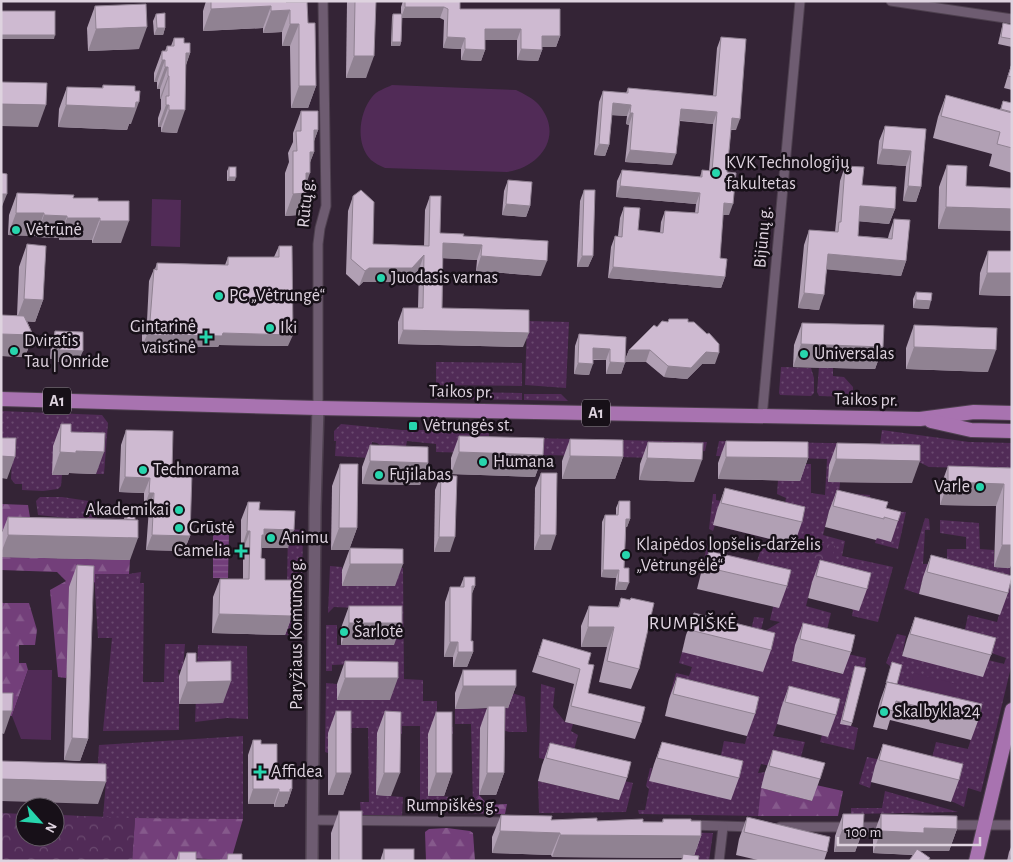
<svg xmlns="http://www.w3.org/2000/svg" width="1013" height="862" font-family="'Alegreya Sans',sans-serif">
  <defs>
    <pattern id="grass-dots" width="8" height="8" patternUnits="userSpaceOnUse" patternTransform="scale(1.25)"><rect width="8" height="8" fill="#512b57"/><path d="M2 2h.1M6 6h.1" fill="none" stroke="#6a496f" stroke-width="1.8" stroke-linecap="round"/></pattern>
    <pattern id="forest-firs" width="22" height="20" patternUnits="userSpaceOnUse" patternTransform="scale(1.25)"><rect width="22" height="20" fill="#733f7a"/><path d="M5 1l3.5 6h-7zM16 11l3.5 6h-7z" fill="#865a8c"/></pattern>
    <pattern id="park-crowns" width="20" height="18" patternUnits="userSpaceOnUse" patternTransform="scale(1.25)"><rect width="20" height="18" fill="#512b57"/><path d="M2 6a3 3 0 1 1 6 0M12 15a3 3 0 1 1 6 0" fill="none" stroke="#6a496f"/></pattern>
    <pattern id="water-rules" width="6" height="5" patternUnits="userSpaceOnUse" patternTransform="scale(1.25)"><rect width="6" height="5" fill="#723e7a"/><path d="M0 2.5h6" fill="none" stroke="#86598c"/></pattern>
  </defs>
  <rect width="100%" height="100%" fill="#342436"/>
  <g fill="url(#grass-dots)">
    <polygon points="527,321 569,322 566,388 525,385"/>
    <polygon points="436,362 522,363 522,386 436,385"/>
    <polygon points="781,367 811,368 814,378 814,393 811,396 780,395 779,393"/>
    <polygon points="819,367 833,368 833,376 844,377 853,387 853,395 849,397 819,396 817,392"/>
    <polygon points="435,392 522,393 522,400 435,399"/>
    <polygon points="524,394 561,394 568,401 524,400"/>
    <polygon points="1,411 102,415 108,423 104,474 96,474 97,455 62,475 61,486 58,489 43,491 22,490 22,484 15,484 11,479 12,458 1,458"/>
    <polygon points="480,421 489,429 489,437 707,442 705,451 656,458 436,452 436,444 407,441 405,451 387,450 377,443 372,442 370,458 335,456 336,441 334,441 334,431 341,424 402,430 444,430 445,426"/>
    <polygon points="882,430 969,442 1012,443 1011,469 929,467 917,461 840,482 838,507 855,494 870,495 869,511 906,512 898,549 875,543 880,524 829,511 823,535 845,541 842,556 893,567 878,622 852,616 853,610 812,582 806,606 831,613 823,646 796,645 792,661 842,674 843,653 866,658 864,672 854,669 841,723 858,728 854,750 820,742 822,735 777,724 773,736 805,742 797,771 761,764 758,773 765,772 758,816 639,814 638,810 645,810 649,789 646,786 650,768 652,768 650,781 717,773 724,741 745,744 751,719 669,699 676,673 689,676 692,667 679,663 682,652 748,645 754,617 764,618 760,634 780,622 770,620 773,607 783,592 701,573 707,545 711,545 710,551 757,561 762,546 789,552 791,544 713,525 715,525 713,531 709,529 713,494 716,494 716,500 773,512 784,509 786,498 777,494 778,480 800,464 811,464 811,493 825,495 827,459 716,456 719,441 880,444"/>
    <polygon points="40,497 62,497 102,503 96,521 38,515 36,501"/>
    <polygon points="925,518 929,519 930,530 925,530 923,564 947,563 947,549 966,549 966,537 940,533 940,520 979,523 980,549 994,550 994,567 1010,568 1009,588 1012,589 1012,663 981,792 968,788 964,807 875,766 870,788 859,784 867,757 929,770 936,742 968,749 975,724 893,704 890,666 886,663 897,634 906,636 902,656 988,660 1004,664 1006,658 962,643 968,615 997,622 1004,598 923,577 919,594 904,589"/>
    <polygon points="288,529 303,530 302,585 287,585"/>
    <polygon points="330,566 342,567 342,586 387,567 403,568 404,679 423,680 423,701 437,701 437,726 453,727 453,734 428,735 428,795 452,797 453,809 451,813 413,812 413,803 420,803 420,726 402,726 402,734 377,733 376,795 403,797 402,816 361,815 360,802 369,802 368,728 352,728 352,733 328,733 328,753 325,752 326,683 337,684 337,700 390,700 378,663 332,665 332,671 326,671 326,625 337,625 337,645 394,645 380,609 334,607 328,613"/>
    <polygon points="141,572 140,583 144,583 143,682 164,682 165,644 185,644 183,669 178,670 179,676 179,730 103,731 112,638 98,638 94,574 129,574"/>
    <polygon points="286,599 302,600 301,636 285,635"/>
    <polygon points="198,645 247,646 248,719 227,718 195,722"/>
    <polygon points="541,684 555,688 553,707 565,722 573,724 571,731 578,735 570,765 539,758"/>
    <polygon points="508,692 525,697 527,732 509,732 497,728 480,728 479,795 473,806 471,724 455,724 455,709 508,708"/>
    <polygon points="243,736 243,819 135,818 132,861 55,837 55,815 103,817 106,781 97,780 99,745"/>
    <polygon points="620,780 633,783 626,812 539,813 538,781 619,800"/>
    <polygon points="885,791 958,812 851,814 851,808 882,808"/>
    <polygon points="563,830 713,833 709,861 696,861 693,858 552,842"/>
  </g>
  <g fill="url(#forest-firs)">
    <polygon points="1,504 28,505 32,530 1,530"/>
    <polygon points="1,557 130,560 129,574 95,574 95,582 86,588 66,678 58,677 50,590 66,581 57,572 1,570"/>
    <polygon points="1,602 3,603 29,603 37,630 35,645 19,645 19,663 26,663 28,670 12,716 1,715"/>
    <polygon points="816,785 843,791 838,816 758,816 761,788 812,801"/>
    <polygon points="479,795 488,805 507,804 505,814 467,813 466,809 473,806"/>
    <polygon points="135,818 243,819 231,860 185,858 169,861 132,861"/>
    <polygon points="447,828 470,831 473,833 475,861 426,861 425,832 429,829"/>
  </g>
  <g fill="url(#park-crowns)">
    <polygon points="818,542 835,546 831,562 814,558"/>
    <polygon points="1,813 25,814 25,837 55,837 55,815 135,818 132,861 1,861"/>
  </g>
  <g fill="#512b57">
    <path d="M392,85L516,90C524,94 533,98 539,105C564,135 541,167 507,172L385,168C380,166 375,163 371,160C355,144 359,113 372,97C376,91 386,88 392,85Z"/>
    <polygon points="152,199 181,200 180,247 151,246"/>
    <polygon points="28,670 52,670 51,740 21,739 12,716"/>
    <polygon points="914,673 957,684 952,704 909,693"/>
  </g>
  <polygon fill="url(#water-rules)" points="213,532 229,533 228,578 213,578"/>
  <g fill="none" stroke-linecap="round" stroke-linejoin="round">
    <defs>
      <g id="minor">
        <polyline points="891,1 1012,19"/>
        <polyline points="318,408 318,244 320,228 326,206 323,1"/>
        <polyline points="762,417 800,1"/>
        <polyline points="312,820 509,822"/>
        <polyline points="690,825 754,827"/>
        <polyline points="947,825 1012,825"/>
        <polyline points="780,827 887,827"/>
        <polyline points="719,861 723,827"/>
      </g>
      <polyline id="tertiary" points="312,861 315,508 318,408"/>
      <g id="primary">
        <polyline points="1,399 318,408 920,419 974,412 1012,413"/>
        <polyline points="931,421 971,430 1012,431"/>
        <polyline points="976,861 1012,710"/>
      </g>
    </defs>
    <use href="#minor" stroke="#4e404f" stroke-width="11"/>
    <use href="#tertiary" stroke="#4e404f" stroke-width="14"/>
    <use href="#primary" stroke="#4e404f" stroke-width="16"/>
    <use href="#minor" stroke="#6e5c71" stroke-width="9"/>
    <use href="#tertiary" stroke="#6e5c71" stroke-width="11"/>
    <use href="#primary" stroke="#a873b0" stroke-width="14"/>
  </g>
  <g fill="#b1a0b4">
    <polygon points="206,1 286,1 286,2 308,23 316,86 308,108 291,108 290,46 282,46 282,32 263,33 263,28 203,31 203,11"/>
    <polygon points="347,1 376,1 366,78 346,78"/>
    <polygon points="403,1 460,1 460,9 560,36 556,47 542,47 542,50 538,61 517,60 517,40 485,40 485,50 481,61 461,60 461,49 443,48 444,20 440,18 402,18 401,42 400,46 391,46 392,17 393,14 401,14 401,7"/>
    <polygon points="95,6 139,49 88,51 87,28"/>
    <polygon points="156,14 165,28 163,35 154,35 153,21"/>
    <polygon points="1003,23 1012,25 1012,47 998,44 1001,31"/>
    <polygon points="721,37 736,130 731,130 727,172 729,215 723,215 720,258 725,277 721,288 608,278 611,247 615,236 618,236 620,218 624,207 638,230 660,233 661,222 665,211 695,213 696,204 616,197 617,181 622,170 700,177 702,170 709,171 713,124 680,121 672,165 625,162 629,125 626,124 627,116 612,115 609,145 605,156 594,155 599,102 603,91 626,93 628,88 713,96 717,48"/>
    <polygon points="174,38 184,43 190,53 186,65 177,133 161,132 161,127 158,127 158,118 161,109 161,99 160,98 160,89 157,89 157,82 154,82 154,73 162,51 165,51 167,46 171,46"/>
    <polygon points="1012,62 1012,90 1004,88"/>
    <polygon points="103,85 131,124 129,124 127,130 58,127 59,109 67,87 102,88"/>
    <polygon points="946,95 1000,110 1003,101 1012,103 1012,173 989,166 992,154 933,138 938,117"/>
    <polygon points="301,111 318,130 314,141 314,152 310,162 306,184 298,215 285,216 285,173 289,162 288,153 293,142 293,133"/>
    <polygon points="885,126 926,129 921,187 916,202 903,201 906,166 877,164 879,141"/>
    <polygon points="947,165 966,186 938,229 939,187"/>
    <polygon points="845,166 862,185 895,209 889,224 859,221 858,236 888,238 889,234 894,219 906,261 901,276 827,269 819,310 798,308 804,245 809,230 835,232 840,181"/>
    <polygon points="229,167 235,181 227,181 227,171"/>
    <polygon points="508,180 530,206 526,217 502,215 504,191"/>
    <polygon points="584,190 593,256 588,267 577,267 580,201"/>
    <polygon points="17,193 73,198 98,201 121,243 92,243 92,240 59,240 59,238 36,237 36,236 8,235 9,215"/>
    <polygon points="353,196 373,244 424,246 425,210 430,196 440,233 463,236 541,276 476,271 477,260 443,258 442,308 523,347 398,344 398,322 403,308 418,308 419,269 407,282 363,282 359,286 346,274 348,211"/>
    <polygon points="27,244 43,300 35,322 27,321 33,335 25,357 1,356 1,315 17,316 19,267"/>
    <polygon points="279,246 288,346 219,345 218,347 142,346 142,332 147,321 149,281 154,269 155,269 157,263 225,265 228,257 274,257"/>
    <polygon points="988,251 1012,251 1012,296 979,295 980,273"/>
    <polygon points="916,292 929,309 913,308 913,299"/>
    <polygon points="669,319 688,322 715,364 702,364 687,379 664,377 646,362 625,362 621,374 606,374 606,360 593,360 589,375 574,374 575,346 579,334 626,337 625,360 629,350 657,327 668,322"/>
    <polygon points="802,323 883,347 875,369 793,367 794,345"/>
    <polygon points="914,325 988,372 906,369 906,348"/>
    <polygon points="55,331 78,362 55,362 55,359 50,359 51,343"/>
    <polygon points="61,424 71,432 96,474 69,473 68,475 52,475 53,446"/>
    <polygon points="126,430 172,472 190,536 184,551 146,550 149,508 144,508 144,493 119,492 121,445"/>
    <polygon points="459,436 543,455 535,477 451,474 451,458"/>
    <polygon points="570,439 623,457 615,479 562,479 562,461"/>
    <polygon points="726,441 808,458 800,481 718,479 718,463"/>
    <polygon points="648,442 694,482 639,480 640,464"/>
    <polygon points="837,443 912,483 828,482 829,465"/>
    <polygon points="370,445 428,463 420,485 362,484 362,467"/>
    <polygon points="340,464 357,528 349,550 331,550 332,486"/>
    <polygon points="948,466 1012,468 1010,568 994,567 996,506 940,505 940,488"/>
    <polygon points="541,473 551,550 534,550 535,488"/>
    <polygon points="441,475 450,552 434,552 435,490"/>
    <polygon points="725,488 802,522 794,545 713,525 717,510"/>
    <polygon points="837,490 886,508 898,521 891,542 877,538 876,540 825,527 829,511"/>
    <polygon points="619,501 630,519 627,527 626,527 624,568 626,590 615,590 616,578 601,577 602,522 605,515 616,515 616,508"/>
    <polygon points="248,502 259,510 288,548 261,548 261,558 265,580 292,616 285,635 212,633 213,597 220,579 243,579 243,550 241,550 241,520"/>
    <polygon points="126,513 130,560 1,557 1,535 8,517 124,519"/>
    <polygon points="350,548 395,586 342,586 342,570"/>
    <polygon points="709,551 787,586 779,608 697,589 701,573"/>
    <polygon points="931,555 1008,593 1000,615 919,594 923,577"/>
    <polygon points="820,560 867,589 859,611 808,598 812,582"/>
    <polygon points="77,565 88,739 80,761 64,760 69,587"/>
    <polygon points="464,577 475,586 471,595 471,641 473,652 467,667 453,667 453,657 444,657 445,602 450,587 460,587"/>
    <polygon points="621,598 639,669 631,689 599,682 607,647 581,647 581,626 589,606 618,607"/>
    <polygon points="349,606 394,645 341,645 341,628"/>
    <polygon points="694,613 771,650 763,672 682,652 686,635"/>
    <polygon points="915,617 991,655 983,677 902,656 907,639"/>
    <polygon points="803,623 851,652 843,674 792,661 795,645"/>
    <polygon points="543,639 588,664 588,693 641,723 635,739 565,722 574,684 532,672"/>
    <polygon points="187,653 196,662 223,703 179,704 179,676"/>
    <polygon points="345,661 390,700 337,700 337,684"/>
    <polygon points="892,662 897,684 978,721 971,740 890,720 887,730 873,727 880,701 885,687"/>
    <polygon points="855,666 852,723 851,726 840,724"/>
    <polygon points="463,670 516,686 508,708 505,708 504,773 496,795 479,795 480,728 487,708 455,709 455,693"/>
    <polygon points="677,677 755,714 747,736 665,716 669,699"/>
    <polygon points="789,686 836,715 828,737 777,724 781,708"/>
    <polygon points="336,711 351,773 343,795 328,795 328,733"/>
    <polygon points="385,711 391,796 376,795 377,733"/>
    <polygon points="436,712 452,773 444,796 428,796 428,734"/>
    <polygon points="253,740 261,744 277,771 292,789 287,804 285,804 284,807 274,807 274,804 248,804 248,755"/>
    <polygon points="662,742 739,778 731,800 649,781 654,764"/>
    <polygon points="550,743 627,778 619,800 538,781 542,765"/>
    <polygon points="883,744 959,780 951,802 871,782 875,766"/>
    <polygon points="773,750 820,779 812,801 761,788 765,772"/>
    <polygon points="339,811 362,861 331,861 331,833"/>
    <polygon points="843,814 863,830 855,852 834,852 835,836"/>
    <polygon points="881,814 957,829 949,851 919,851 913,855 873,853 873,836"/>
    <polygon points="501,815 551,820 662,822 663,819 691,821 701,836 694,856 698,861 681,861 682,858 552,857 551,855 492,853 492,837"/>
    <polygon points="747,817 827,852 824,861 762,861 736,855 739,839"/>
    <polygon points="1012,845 1012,861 1007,861 1009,852"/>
    <polygon points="384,849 414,861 380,861"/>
    <polygon points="179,852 196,861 176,861"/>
  </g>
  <g fill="#908292">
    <polygon points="271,6 263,28 203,31 211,9"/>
    <polygon points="405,7 444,7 440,18 401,18"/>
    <polygon points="290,10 282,32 263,33 271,11"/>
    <polygon points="290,24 299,24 290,46 282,46"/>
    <polygon points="147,27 139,49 88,51 96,29"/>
    <polygon points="157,28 165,28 163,35 154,35"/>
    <polygon points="485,29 521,29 517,40 481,40"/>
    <polygon points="1,35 55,35 54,39 1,39"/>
    <polygon points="542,36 560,36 556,47 538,47"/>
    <polygon points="447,37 465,38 461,49 443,48"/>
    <polygon points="392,42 401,42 400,46 391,46"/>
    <polygon points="465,49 485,50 481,61 461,60"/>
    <polygon points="521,49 542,50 538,61 517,60"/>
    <polygon points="186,53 190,53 182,76"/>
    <polygon points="354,56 374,56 366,78 346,78"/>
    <polygon points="162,60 165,60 157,82 154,82"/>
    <polygon points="165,67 168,67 160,89 157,89"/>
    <polygon points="168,76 169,76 161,99 160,98"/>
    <polygon points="299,86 316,86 308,108 291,108"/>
    <polygon points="136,102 139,102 131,124 129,124 127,130 58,127 66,105"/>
    <polygon points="613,103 631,105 627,116 609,115"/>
    <polygon points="1,104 46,105 38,127 1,126"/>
    <polygon points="166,105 169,105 161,127 158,127"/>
    <polygon points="681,109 717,112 713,124 676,120"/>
    <polygon points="169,110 185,110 177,133 161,132"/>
    <polygon points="630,113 633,113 629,125 626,124"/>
    <polygon points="732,118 740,119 736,130 728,129"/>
    <polygon points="314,130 318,130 310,152"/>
    <polygon points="599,144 609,145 605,156 594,155"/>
    <polygon points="882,149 911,151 906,166 877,164"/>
    <polygon points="630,150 676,154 672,165 625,162"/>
    <polygon points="310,152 314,152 306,173 310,173 303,193 306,193 298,215 285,216 293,194"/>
    <polygon points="229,177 236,177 235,181 227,181"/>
    <polygon points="620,186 700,193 696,204 616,197"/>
    <polygon points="908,186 921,187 916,202 903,201"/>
    <polygon points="1,194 7,194 1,209"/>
    <polygon points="724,203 733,204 729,215 720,215"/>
    <polygon points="506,204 530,206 526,217 502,215"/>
    <polygon points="860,206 895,209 889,224 855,221"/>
    <polygon points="946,207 1012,209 1012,231 938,229"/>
    <polygon points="16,213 44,213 36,236 8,235"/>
    <polygon points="44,215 67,216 59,238 36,237"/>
    <polygon points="67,218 100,218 92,240 59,240"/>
    <polygon points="100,221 129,221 121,243 92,243"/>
    <polygon points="443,243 482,245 477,260 438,258"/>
    <polygon points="828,254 906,261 901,276 822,269"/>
    <polygon points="424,255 419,269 407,282 363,282 359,286 365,271 369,268"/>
    <polygon points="481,256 547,261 541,276 476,271"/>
    <polygon points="582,256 593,256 588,267 577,267"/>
    <polygon points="613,267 725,277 721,288 608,278"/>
    <polygon points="987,273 1012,273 1012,296 979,295"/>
    <polygon points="804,293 824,295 819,310 798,308"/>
    <polygon points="24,299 43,300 35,322 16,321"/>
    <polygon points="916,300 931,301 929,309 913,308"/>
    <polygon points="403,330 529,333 523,347 398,344"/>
    <polygon points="223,333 293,335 288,346 219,345 218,347 142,346 147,335"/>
    <polygon points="1,334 33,335 25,357 1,356"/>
    <polygon points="801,344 883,347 875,369 793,367"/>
    <polygon points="914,347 996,350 988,372 906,369"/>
    <polygon points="54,348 60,348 83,351 78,362 55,362 55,359 50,359"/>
    <polygon points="593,348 610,349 606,360 589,359"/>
    <polygon points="629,350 650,350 646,362 624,362"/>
    <polygon points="706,352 719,353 715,364 702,364 687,379 664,377 668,366"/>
    <polygon points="610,362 625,363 621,374 606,374"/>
    <polygon points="578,363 593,364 589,375 574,374"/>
    <polygon points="76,451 104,452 96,474 69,473 68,475 52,475 60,452"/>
    <polygon points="459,452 543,455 535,477 451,474"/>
    <polygon points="1,456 15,457 7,479 1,478"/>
    <polygon points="570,456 623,457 615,479 562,479"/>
    <polygon points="726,457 808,458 800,481 718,479"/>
    <polygon points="647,458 702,460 694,482 639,480"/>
    <polygon points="836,459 920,461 912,483 828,482"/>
    <polygon points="370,461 428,463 420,485 362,484"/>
    <polygon points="125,477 150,478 144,493 119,492"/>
    <polygon points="948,482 1004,484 996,506 940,505"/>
    <polygon points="149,493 154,493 149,508 144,508"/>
    <polygon points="626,519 630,519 627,527 623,526"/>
    <polygon points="339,528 357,528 349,550 331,550"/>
    <polygon points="264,529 294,530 288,548 260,548 262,535"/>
    <polygon points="247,531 250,531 243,550 241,550"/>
    <polygon points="8,535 138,538 130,560 1,557 1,553"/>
    <polygon points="152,535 190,536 184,551 146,550"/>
    <polygon points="540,535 556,535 551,550 534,550"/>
    <polygon points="439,537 455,537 450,552 434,552"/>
    <polygon points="1002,545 1012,545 1012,563 1010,568 994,567"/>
    <polygon points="350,564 403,564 395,586 342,586"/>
    <polygon points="603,570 619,570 616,578 601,577"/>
    <polygon points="618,582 629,583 626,590 615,590"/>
    <polygon points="472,586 475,586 469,601"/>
    <polygon points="219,614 292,616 285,635 212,633"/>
    <polygon points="349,623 402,623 394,645 341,645"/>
    <polygon points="588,627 614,627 607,647 581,647"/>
    <polygon points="450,642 458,642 453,657 444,657"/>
    <polygon points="458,652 473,652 467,667 453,667"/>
    <polygon points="345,678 398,678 390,700 337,700"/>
    <polygon points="231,681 223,703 179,704 187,682"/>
    <polygon points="463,686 516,686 508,708 488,708 488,706 487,708 455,709"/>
    <polygon points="1,711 12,711 4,734 1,733"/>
    <polygon points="72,738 88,739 80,761 64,760"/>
    <polygon points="336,773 351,773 343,795 328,795"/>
    <polygon points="384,773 400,773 391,796 376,795"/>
    <polygon points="436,773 452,773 444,796 428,796"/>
    <polygon points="487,773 504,773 496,795 479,795"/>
    <polygon points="1,779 106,782 98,804 1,801"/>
    <polygon points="253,789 279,789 274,804 248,804"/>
    <polygon points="290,789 292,789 287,804 285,804 284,807 274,807 279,792"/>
    <polygon points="924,828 957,829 949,851 918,851 916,855 873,853 881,831"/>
    <polygon points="842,830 863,830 855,852 834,852"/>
    <polygon points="500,831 560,833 551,855 492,853"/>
    <polygon points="560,835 701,836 693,858 683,854 682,858 552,857"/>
  </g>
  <g fill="#cebad1" stroke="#908292">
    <polygon points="211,1 286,1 286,2 307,2 308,23 315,23 316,86 299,86 299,24 290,24 290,10 271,11 271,6 211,9"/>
    <polygon points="355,1 376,1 374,56 354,56"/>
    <polygon points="405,1 460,1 460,9 560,9 560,36 542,36 542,50 521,49 521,29 485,29 485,50 465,49 465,38 447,37 448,9 444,7 405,7"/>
    <polygon points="146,4 147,27 96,29 95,6"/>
    <rect x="1" y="11" width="54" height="24"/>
    <polygon points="165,13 165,28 157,28 156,14"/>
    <polygon points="393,14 402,14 401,42 392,42"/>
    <polygon points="1003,23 1012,25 1012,39 1001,37"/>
    <polygon points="721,37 746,39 740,119 732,118 727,172 736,173 733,204 724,203 720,258 727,259 725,277 613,267 615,236 622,237 624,207 640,208 638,230 663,233 665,211 698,213 700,193 620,186 622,170 702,177 702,170 712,171 717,112 681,109 676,154 630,150 633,113 630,113 631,105 613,103 609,145 599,144 603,91 628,93 628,88 716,96"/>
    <polygon points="174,38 184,38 184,43 190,43 190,53 186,53 185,110 169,110 169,105 166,105 166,96 169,96 169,76 168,76 168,67 165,67 165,60 162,60 162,51 167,51 167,46 174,46"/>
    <polygon points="1012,64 1012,77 1008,76"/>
    <polygon points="1,82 47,83 46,105 1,104"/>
    <polygon points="103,85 135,86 135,91 140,91 139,102 136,102 135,108 66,105 67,87 103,88"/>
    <polygon points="946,95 1012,113 1012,148 997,144 1000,132 941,116"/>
    <polygon points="1003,101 1012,103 1012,112 1001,109"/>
    <polygon points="301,111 318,111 318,130 314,130 314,152 310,152 310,173 306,173 306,193 293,194 293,151 297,151 296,131 301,131"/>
    <polygon points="885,126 926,129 921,187 908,186 911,151 882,149"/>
    <polygon points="947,165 967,166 966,186 1012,188 1012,209 946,207"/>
    <polygon points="845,166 864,167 862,185 896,187 895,209 860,206 858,236 892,239 894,219 910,220 906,261 828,254 824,295 804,293 809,230 838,232 839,222 841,222"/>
    <rect x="229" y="167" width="7" height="10"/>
    <polygon points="1,173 7,174 7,194 1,194"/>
    <polygon points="508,180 532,182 530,206 506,204"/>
    <polygon points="361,190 374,202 373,244 429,246 430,196 441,196 440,233 464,234 463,236 548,241 547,261 481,256 482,245 443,243 442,308 529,310 529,333 403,330 403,308 423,308 424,255 412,268 369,268 365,271 351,259 353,196"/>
    <polygon points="584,190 595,190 593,256 582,256"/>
    <polygon points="17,193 74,195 73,198 98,198 98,201 129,201 129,221 100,221 100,218 67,218 67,216 44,215 44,213 16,213"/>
    <polygon points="27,244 46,246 43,300 24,299"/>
    <polygon points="279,246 292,246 293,335 223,333 222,336 147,335 147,321 150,321 154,269 157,270 157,263 228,265 228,257 279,257"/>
    <polygon points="988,251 1012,251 1012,273 987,273"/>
    <polygon points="916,292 932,293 931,301 916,300"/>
    <polygon points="1,315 24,316 33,335 1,334"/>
    <polygon points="669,319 688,319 688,322 694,322 707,334 709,333 719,344 719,353 706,352 691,368 668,366 650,350 629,350 654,325 657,327 662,321 668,322"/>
    <polygon points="802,323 884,325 883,347 801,344"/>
    <polygon points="914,325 997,328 996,350 914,347"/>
    <polygon points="55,331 83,332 83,351 59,350 60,348 54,348"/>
    <polygon points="579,334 626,337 625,363 610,362 610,349 593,348 593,364 578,363"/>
    <polygon points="61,424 71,424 71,432 105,433 104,452 76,451 76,453 60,452"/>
    <polygon points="126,430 173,431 172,472 192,473 190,536 152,535 154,493 149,493 150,478 125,477"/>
    <polygon points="459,436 544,438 543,455 459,452"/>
    <polygon points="1,438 16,438 15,457 1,456"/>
    <polygon points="570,439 623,440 623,457 570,456"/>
    <polygon points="726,441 808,442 808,458 726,457"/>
    <polygon points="648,442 703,443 702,460 647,458"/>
    <polygon points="837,443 920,445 920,461 836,459"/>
    <polygon points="370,445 428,447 428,463 370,461"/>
    <polygon points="340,464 358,464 357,528 339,528"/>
    <polygon points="948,466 1012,468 1012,545 1002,545 1004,484 948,482"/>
    <polygon points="541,473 557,473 556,535 540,535"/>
    <polygon points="441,475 457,476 455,537 439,537"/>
    <polygon points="725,488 805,507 802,522 721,503"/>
    <polygon points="837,490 888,502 886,508 901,512 898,521 884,517 884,519 833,506"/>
    <polygon points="619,501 630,501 630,519 626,519 624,568 629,568 629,583 618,582 619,570 603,570 605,515 618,515"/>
    <polygon points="248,502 260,502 259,510 295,511 294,530 264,529 264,535 262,535 261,558 265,559 265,580 293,580 292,616 219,614 220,579 249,579 250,531 247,531"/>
    <polygon points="126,513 135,513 135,520 126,519"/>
    <polygon points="8,517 138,520 138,538 8,535"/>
    <polygon points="350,548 403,549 403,564 350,564"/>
    <polygon points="709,551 791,570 787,586 705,567"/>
    <polygon points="931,555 1012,576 1008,593 927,572"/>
    <polygon points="820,560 871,573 867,589 816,576"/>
    <polygon points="77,565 94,566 88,739 72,738"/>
    <polygon points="464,577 475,577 475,586 472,586 471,641 473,641 473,652 458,652 458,642 450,642 450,587 464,587"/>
    <polygon points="621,598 630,600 631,598 654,603 639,669 607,661 614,627 588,627 589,606 619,607"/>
    <rect x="349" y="606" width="53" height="17"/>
    <polygon points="694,613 775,633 771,650 690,630"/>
    <polygon points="915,617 996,638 991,655 910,634"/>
    <polygon points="803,623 855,635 851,652 800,639"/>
    <polygon points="543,639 591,653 588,664 594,665 588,693 645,707 641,723 571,706 580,669 538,656"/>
    <polygon points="187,653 196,653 196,662 231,661 231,681 187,682"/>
    <polygon points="345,661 398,662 398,678 345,678"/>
    <polygon points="892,662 902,665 897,684 887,682 886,683"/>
    <polygon points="855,666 866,668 852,723 842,720"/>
    <rect x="463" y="670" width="53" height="16"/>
    <polygon points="677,677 759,697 755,714 673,694"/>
    <polygon points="887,682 982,704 978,721 896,701 894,711 880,708"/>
    <polygon points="789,686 840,699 836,715 785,702"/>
    <polygon points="1,693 13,693 12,711 1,711"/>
    <polygon points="488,706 505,706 504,773 487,773"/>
    <rect x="336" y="711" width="15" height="62"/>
    <polygon points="385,711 401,712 400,773 384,773"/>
    <rect x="436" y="712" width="16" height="61"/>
    <polygon points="253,740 261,740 261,744 277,744 277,771 292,771 292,789 290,789 290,792 279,792 279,789 253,789"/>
    <polygon points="662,742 743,761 739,778 657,758"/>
    <polygon points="550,743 631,762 627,778 546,758"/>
    <polygon points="883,744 963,764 959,780 879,760"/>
    <polygon points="773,750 825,763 820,779 769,766"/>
    <polygon points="1,761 106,764 106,782 1,779"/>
    <rect x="339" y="811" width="23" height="50"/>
    <polygon points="843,814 864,814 863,830 842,830"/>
    <polygon points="881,814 957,816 957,829 924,828 924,833 881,831"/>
    <polygon points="501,815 552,816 551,820 597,818 597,821 643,819 643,822 663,822 663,819 691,819 691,821 701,821 701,836 560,835 560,833 500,831"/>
    <polygon points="747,817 830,837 827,852 744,832"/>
    <rect x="384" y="849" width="30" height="12"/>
    <polygon points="917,849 930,858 928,861 909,861"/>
    <rect x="179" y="852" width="17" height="9"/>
    <polygon points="1012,852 1012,861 1010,861"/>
    <polygon points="228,854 242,854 242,861 220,861 220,860 227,860"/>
    <polygon points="683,854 699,856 698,861 682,861"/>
  </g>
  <g fill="#27d5ad" stroke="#171018" stroke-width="2">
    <circle cx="716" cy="173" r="5"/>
    <circle cx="16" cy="230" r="5"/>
    <circle cx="381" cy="278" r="5"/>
    <circle cx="219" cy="296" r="5"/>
    <circle cx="270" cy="328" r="5"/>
    <path d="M203.5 329.5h5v5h5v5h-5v5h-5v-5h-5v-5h5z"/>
    <circle cx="14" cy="351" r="5"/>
    <circle cx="804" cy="354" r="5"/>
    <rect x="408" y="421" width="10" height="10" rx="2.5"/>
    <circle cx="483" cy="462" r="5"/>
    <circle cx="143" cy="470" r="5"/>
    <circle cx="379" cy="475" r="5"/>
    <circle cx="980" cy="487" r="5"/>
    <circle cx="179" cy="510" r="5"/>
    <circle cx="179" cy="528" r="5"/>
    <circle cx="271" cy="538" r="5"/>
    <path d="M238.5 543.5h5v5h5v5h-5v5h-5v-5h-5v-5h5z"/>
    <circle cx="626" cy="555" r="5"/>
    <circle cx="344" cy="632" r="5"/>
    <circle cx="884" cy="712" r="5"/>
    <path d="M257.5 764.5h5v5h5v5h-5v5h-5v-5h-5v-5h5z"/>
  </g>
  <g text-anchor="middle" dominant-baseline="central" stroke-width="5" stroke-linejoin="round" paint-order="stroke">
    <g fill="#171018" stroke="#a298a3" stroke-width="1">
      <rect x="43" y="387.5" width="28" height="27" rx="4"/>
      <rect x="582" y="399.5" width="28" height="27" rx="4"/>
    </g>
    <g font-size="16" font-weight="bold" fill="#ded3df">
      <text x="57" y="401">A1</text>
      <text x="596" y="413">A1</text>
    </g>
    <g font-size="18" fill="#ded3df" stroke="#171018" text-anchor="start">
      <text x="726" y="163">KVK Technologijų<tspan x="726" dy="21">fakultetas</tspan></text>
      <text x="26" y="230">Vėtrūnė</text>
      <text x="391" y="278">Juodasis varnas</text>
      <text x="229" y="296">PC „Vėtrungė“</text>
      <text x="196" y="327" text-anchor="end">Gintarinė<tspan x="196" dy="21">vaistinė</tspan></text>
      <text x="280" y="328">Iki</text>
      <text x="24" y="341">Dviratis<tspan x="24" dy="21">Tau | Onride</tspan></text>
      <text x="814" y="354">Universalas</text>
      <text x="423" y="426">Vėtrungės st.</text>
      <text x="493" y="462">Humana</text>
      <text x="153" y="470">Technorama</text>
      <text x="389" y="475">Fujilabas</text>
      <text x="970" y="487" text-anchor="end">Varle</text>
      <text x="169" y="510" text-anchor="end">Akademikai</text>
      <text x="189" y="528">Grūstė</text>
      <text x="281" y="538">Animu</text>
      <text x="636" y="545">Klaipėdos lopšelis-darželis<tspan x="636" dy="21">„Vėtrungėlė“</tspan></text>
      <text x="231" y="551" text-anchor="end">Camelia</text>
      <text x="354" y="632">Šarlotė</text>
      <text x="894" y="712">Skalbykla 24</text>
      <text x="271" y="772">Affidea</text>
    </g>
    <g font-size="18" fill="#ded3df" stroke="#171018">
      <text transform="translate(306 203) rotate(-84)">Rūtų g.</text>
      <text transform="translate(763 237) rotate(-85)">Bijūnų g.</text>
      <text transform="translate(461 392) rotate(1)">Taikos pr.</text>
      <text transform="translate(866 400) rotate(1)">Taikos pr.</text>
      <text transform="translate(297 634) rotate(-90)">Paryžiaus Komunos g.</text>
      <text x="452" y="806">Rumpiškės g.</text>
    </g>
    <g font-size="19" letter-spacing="1" fill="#ded3df" stroke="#171018">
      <text x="693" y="623">RUMPIŠKĖ</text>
    </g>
  </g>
  <rect width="1013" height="862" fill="none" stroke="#ded3df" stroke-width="5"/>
  <g transform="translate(40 822) rotate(117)"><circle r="24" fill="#171018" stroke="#675e68"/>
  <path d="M0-4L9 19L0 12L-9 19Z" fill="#27d5ad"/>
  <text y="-8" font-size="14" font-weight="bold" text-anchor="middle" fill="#ded3df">N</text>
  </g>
  <path d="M838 837v8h142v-8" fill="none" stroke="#ded3df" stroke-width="2.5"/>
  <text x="846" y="837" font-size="15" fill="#ded3df" stroke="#171018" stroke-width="4" paint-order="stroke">100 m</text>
</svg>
